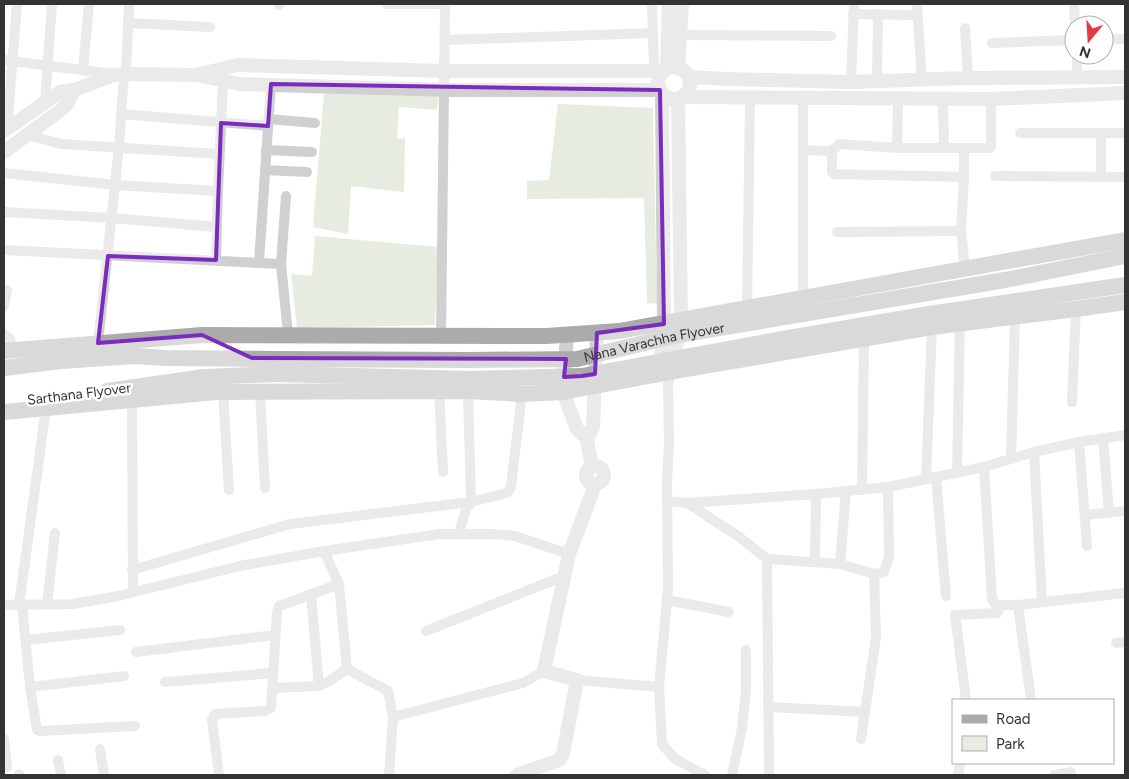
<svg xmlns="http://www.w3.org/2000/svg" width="1129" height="779" font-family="Figtree,sans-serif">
  <rect width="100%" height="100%" fill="#fff"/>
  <g fill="#e6ecdf">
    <polygon points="324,93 438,97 437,110 399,107 397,139 405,138 404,192 351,186 348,234 313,227"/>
    <polygon points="558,104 653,108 657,303 647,304 644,198 527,199 527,181 549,180"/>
    <polygon points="315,236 438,247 435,325 297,328 291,274 312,276"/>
  </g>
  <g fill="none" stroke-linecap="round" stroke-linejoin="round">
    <g stroke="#d0d0d0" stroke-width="10">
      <polyline points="387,4 445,4"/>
      <polyline points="652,4 654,71"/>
      <polyline points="917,4 922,81"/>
      <polyline points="1074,4 1075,25"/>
      <polyline points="279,5 279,4"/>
      <polyline points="853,14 918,15"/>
      <polyline points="129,23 210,27"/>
      <polyline points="965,28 968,78"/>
      <polyline points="680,35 831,36"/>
      <polyline points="445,40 653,33"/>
      <polyline points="1104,40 1125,39"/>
      <polyline points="992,43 1074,40"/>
      <polyline points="1077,55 1077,77"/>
      <polyline points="4,60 113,74"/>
      <polyline points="83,69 89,4"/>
      <polyline points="126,74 129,4"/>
      <polyline points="851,82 854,4"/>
      <polyline points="877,82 878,14"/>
      <polyline points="943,100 944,148"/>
      <polyline points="45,101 52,4"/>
      <polyline points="121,114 268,126"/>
      <polyline points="268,119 315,123"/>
      <polyline points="7,129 17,4"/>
      <polyline points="1020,133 1125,133"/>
      <polyline points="28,135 61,144 219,154"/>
      <polyline points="897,148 898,100"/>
      <polyline points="964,149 964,177 961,231 965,268"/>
      <polyline points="266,150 312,152"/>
      <polyline points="803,150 832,151 832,172 834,174 964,177"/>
      <polyline points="832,151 839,144 897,148 989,148 991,147 991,99"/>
      <polyline points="265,170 307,172"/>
      <polyline points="4,173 115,185 218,191"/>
      <polyline points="995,176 1125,177"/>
      <polyline points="1101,176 1101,133"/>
      <polyline points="286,196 281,264 288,334"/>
      <polyline points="4,212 112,218 216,227"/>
      <polyline points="837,232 961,231"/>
      <polyline points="4,250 281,264"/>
      <polyline points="216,260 218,191 223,81"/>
      <polyline points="259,262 271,84"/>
      <polyline points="803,298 803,99"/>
      <polyline points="4,307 7,290"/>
      <polyline points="747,309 750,98"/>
      <polyline points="4,334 10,339 13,350"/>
      <polyline points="441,337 445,4"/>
      <polyline points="98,343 119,147 124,74"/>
      <polyline points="672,372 668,383 669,441 667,482 668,589 659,687 662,744 675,759 705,775"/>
      <polyline points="439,391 443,472"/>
      <polyline points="223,392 229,490"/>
      <polyline points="260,392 265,488"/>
      <polyline points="132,399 133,592"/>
      <polyline points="1072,402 1076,309"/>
      <polyline points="1103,438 1109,513"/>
      <polyline points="1079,442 1087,546"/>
      <polyline points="1034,452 1042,602"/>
      <polyline points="1011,459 1015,317"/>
      <polyline points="984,467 992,599 996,605 1018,605 1125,593"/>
      <polyline points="957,473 960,319"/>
      <polyline points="936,477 946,596"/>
      <polyline points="926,479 932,327"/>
      <polyline points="862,490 864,339"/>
      <polyline points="667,501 687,503 816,494 888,487 984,467 1034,452 1079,442 1125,435"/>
      <polyline points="687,503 738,536 767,559 840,564 874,574 876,637 861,739"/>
      <polyline points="1085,515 1125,511"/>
      <polyline points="459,533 466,509 471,502 468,391"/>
      <polyline points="324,551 339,584 347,669 388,691 393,717 389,775"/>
      <polyline points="767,559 769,775"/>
      <polyline points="815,562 816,494"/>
      <polyline points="840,564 846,491"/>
      <polyline points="132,570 290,524 471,502 507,493 511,487 522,394"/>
      <polyline points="874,574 884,572 889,557 888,487"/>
      <polyline points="311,594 319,686"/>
      <polyline points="667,600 729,612"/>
      <polyline points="47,604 55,533"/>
      <polyline points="4,605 73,604 118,596 240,566 324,551 440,534 494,534 515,536 569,554"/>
      <polyline points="19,605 46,408"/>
      <polyline points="22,605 30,687 37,730 40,731 135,726"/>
      <polyline points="1018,605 1031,700"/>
      <polyline points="426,631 564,576"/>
      <polyline points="26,640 120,630"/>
      <polyline points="1116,643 1125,642"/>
      <polyline points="136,652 275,635"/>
      <polyline points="577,680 659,687"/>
      <polyline points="165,682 273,673"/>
      <polyline points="30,687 124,676"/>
      <polyline points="273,688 319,686 328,682 347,669"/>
      <polyline points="966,700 955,615 997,613 1002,605"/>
      <polyline points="770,707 865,712"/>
      <polyline points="393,717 523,683 544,671"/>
      <polyline points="4,739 7,767"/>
      <polyline points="100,749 104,775"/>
      <polyline points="58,760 61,775"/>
      <polyline points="19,774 19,775"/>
      <polyline points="219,775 212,720 215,714 264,711 271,708 277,612 279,606 339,584"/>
      <polyline points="732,775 742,728 746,690 746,650"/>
      <polyline points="958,775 960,763"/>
      <polyline points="1054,775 1071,772"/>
    </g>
    <g stroke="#d0d0d0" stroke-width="14">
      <circle cx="674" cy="83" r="16"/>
      <polyline points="667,68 669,4"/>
      <polyline points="678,68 682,4"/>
      <polyline points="200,74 238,65 445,71 664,71"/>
      <polyline points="689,77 727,79 851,82 968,78 1125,77"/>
      <polyline points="683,97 991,99 1125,93"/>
      <polyline points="4,131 60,92 74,90 114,75 124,74 197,75 239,84 445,90 660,90"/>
      <polyline points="4,152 62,109 67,104 74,90"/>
      <polyline points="567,336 563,392 577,429 587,439 592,467"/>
      <polyline points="672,367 681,321 678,99"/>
      <polyline points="660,371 664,324 662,93"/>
      <polyline points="587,439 593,427 597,333"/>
      <circle cx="595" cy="475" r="9"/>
      <polyline points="517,775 559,760 563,754 577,680 544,671 569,554 595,485"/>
    </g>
    <g stroke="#ababab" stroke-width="16">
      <polyline points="1005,280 1125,256"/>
      <polyline points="929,314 1125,285"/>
      <polyline points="4,351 202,335 547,336 619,331 1125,240"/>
      <polyline points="4,368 61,361 135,356 165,358 277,359"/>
      <polyline points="107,391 204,377 277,374"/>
      <polyline points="4,412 216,392 468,391 522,394 563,392 681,370 932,327 1076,309 1125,302"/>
    </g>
    <g stroke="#ababab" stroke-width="16">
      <path id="s1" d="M277,359L467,360L577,359L678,335L1005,280"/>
      <polyline points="277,374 469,379 582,376 793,337 929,314"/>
    </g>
  </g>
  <path d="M0 0H1129V779H0ZM271,84L660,90L664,324L597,333L595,374L582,376L564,377L566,359L252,358L202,335L98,343L108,256L216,260L221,123L268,126Z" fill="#fff" fill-opacity=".55" fill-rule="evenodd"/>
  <path fill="none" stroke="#7b2cbf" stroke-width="4" stroke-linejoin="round" d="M271,84L660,90L664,324L597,333L595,374L582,376L564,377L566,359L252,358L202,335L98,343L108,256L216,260L221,123L268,126Z"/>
  <g text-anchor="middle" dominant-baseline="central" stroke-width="5" stroke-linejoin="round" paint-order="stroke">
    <g font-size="14" fill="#333" stroke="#fff">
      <text stroke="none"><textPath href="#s1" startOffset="379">Nana Varachha Flyover</textPath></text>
      <text transform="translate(79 394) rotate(-7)">Sarthana Flyover</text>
    </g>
  </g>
  <rect width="1129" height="779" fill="none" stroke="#333333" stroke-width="10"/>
  <rect x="952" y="699" width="162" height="65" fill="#ffffff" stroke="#adadad"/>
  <rect x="962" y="715" width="25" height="8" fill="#ababab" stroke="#adadad"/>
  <text x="996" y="724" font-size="15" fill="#333333">Road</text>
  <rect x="962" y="736" width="25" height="15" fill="#e6ecdf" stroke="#adadad"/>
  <text x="996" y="749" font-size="15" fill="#333333">Park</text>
  <g transform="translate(1089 40) rotate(198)"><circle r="24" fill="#ffffff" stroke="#adadad"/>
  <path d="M0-4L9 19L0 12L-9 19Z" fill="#e63946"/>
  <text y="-8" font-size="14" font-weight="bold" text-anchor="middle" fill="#333333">N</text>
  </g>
</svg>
